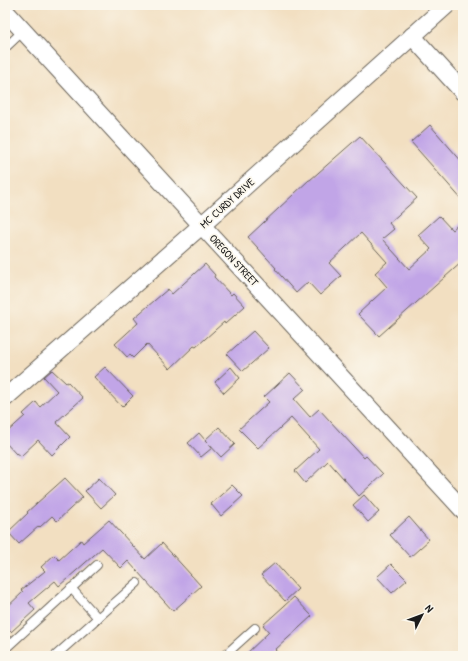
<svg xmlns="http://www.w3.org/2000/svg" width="468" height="661" font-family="'Patrick Hand',sans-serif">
  <rect width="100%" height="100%" fill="#fbf7ec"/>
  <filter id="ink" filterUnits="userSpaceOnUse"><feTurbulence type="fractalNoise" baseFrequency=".025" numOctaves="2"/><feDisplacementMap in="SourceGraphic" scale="8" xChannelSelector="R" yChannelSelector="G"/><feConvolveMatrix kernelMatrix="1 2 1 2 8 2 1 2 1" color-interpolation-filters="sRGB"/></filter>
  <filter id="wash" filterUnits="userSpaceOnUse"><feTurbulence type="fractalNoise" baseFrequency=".012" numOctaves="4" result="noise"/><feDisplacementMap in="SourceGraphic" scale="16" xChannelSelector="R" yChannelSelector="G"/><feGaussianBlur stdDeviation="0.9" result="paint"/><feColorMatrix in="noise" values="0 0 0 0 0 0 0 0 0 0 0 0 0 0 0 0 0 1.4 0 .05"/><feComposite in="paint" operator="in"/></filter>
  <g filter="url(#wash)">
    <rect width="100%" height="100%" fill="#f2dfc1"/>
    <g id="blocks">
      <g fill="#c1a5e7">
        <polygon points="430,125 463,163 463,201 411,142"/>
        <polygon points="360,136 417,198 389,223 394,229 382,239 409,269 431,249 418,235 439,216 452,230 463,220 463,261 379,336 358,314 387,287 375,273 387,262 361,233 329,263 341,276 320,295 308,282 296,293 275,269 276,268 248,237 309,180 310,180"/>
        <polygon points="205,264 215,275 214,277 231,295 233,293 245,306 225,324 224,322 196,347 194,346 170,369 147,344 133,358 130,355 127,357 115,344 138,323 134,318 168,289 172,294"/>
        <polygon points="253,331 269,348 243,371 227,354"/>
        <polygon points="105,367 133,396 122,407 94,377"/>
        <polygon points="231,367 240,378 224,393 215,382"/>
        <polygon points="52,370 66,383 68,382 83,398 56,422 70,437 52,455 38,440 21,456 17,453 16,454 5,442 5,434 25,416 23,414 36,402 40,407 57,391 44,377"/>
        <polygon points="290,373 305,389 294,399 310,417 319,409 364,458 366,456 383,474 359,496 328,461 305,483 295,471 319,449 291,418 258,448 239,429 269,402 264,397"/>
        <polygon points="219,427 235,444 221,457 205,440"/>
        <polygon points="199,433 212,448 201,457 188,443"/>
        <polygon points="65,478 83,497 57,521 52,516 40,527 39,526 19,544 8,532 28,513 27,512"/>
        <polygon points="99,478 115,495 101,508 85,491"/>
        <polygon points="232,485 243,496 221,516 211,504"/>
        <polygon points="364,495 379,512 368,522 353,505"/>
        <polygon points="409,517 429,540 410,557 390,535"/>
        <polygon points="109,520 145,559 162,543 201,586 173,611 128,561 121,568 102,548 59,586 55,581 29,603 35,610 11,632 5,625 5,609 23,592 21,590 45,571 41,567 54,555 59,560 81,540 83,543"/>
        <polygon points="275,563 298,589 285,601 261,575"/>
        <polygon points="391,564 407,580 392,593 377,577"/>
        <polygon points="294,597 312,616 275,650 281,656 244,656 269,632 263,625"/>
      </g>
    </g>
  </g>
  <g filter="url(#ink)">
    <use href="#blocks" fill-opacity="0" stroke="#676056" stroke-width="1"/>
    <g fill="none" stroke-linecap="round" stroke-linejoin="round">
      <defs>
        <g id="lane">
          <polyline points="5,48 23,31"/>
          <polyline points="71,588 98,618"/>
          <polyline points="5,649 97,565"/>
          <polyline points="55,656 137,583"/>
          <polyline points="224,656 255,628"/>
        </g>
        <g id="street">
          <polyline points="5,11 463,510"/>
          <polyline points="412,36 463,92"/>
          <polyline points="5,398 202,225 447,5"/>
        </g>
      </defs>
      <use href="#lane" stroke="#676056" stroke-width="10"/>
      <use href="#street" stroke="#676056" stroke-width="19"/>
      <use href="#lane" stroke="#fff" stroke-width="8"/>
      <use href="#street" stroke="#fff" stroke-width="17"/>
    </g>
  </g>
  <g text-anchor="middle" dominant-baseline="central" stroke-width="3.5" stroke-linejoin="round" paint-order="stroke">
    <g font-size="11" fill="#1c1c1c" stroke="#fbf7ec">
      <text transform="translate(227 203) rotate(-42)">MC CURDY DRIVE</text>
      <text transform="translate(234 260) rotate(47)">OREGON STREET</text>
    </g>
  </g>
  <rect width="468" height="661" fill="none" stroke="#fbf7ec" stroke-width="20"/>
  <g transform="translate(422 615) rotate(48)" stroke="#fbf7ec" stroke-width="3" paint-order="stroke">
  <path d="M0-3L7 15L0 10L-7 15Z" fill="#1c1c1c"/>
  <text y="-6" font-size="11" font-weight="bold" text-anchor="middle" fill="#1c1c1c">N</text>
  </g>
</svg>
